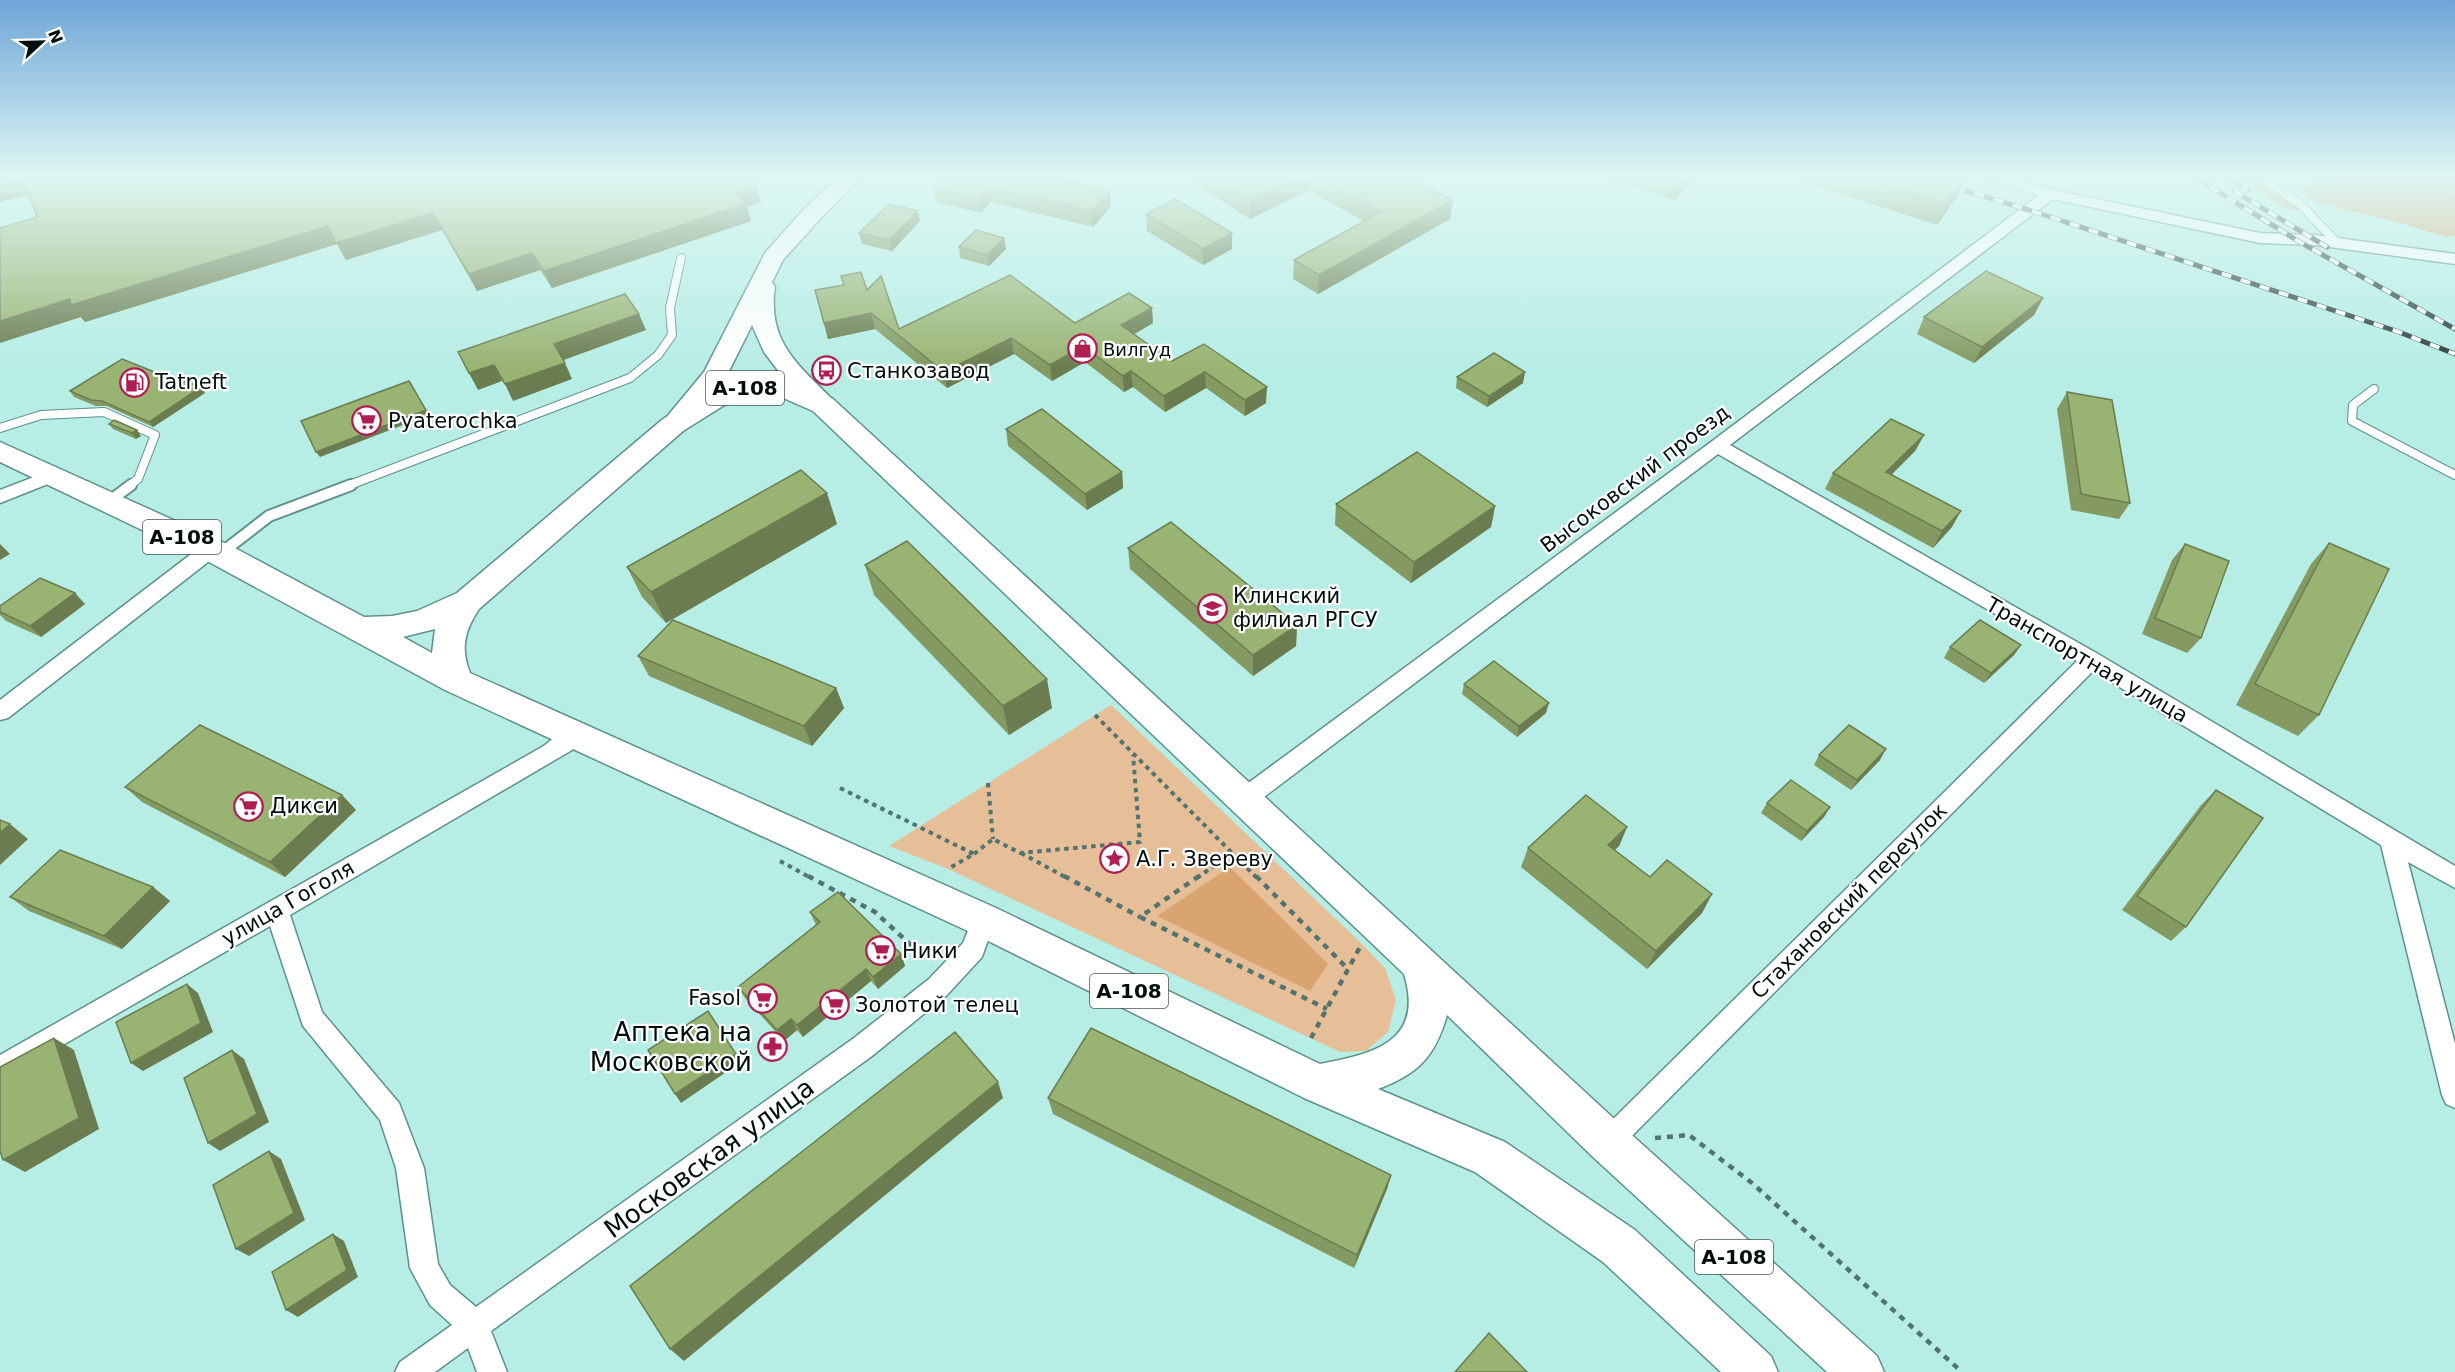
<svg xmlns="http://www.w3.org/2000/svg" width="2455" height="1372" font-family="'DejaVu Sans',sans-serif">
  <rect width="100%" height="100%" fill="#b6ede5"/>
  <polygon fill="#e6bf98" points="1111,705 1362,944 1385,968 1396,1000 1388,1032 1366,1051 1340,1052 948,869 889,846"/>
  <g fill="#d9a46f">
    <polygon points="2234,176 2255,176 2300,206 2298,211 2286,209"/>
    <polygon points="2339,176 2455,176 2455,236 2446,237 2400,223 2317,203 2302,194 2302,187"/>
    <polygon points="1230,867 1328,964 1310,991 1157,916"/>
  </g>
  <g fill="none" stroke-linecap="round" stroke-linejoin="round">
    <defs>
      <g id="lane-far1">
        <polyline points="2260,176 2302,206 2338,244"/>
        <polyline points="2374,389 2353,405 2352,421 2455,475"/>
        <polyline points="0,428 41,415 104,412 155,435 138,479 129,486"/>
        <polyline points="347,486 630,378 658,355 672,335 670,308 681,258"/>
      </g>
      <g id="lane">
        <polyline points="107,503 131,485"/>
        <polyline points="220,554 269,516 351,485"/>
      </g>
      <g id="street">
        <polygon points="1983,176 2004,176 2053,190 2260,233 2315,235 2455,254 2455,264 2315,245 2260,243 2053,199 1730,445 2098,654 2455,866 2455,888 2408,862 2455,1044 2455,1108 2446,1104 2442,1095 2381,845 2093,671 1617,1151 1608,1155 1599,1151 1595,1142 1599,1133 2077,661 1718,454 1252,806 1244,808 1236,806 1233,799 1236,792 1711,442 2039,195 1985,179"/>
        <polygon points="52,470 58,472 61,476 58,480 0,503 0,490"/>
        <polygon points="210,543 217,545 220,550 217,555 8,718 0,720 0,700 203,545"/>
        <path d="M573,724L581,727L584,733L572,750L290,915L322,1012L399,1103L424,1168L438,1264L450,1285L476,1307L854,1038L929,979L963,943L975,913L983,909L991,913L995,920L982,957L947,995L872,1056L491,1331L507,1372H477L468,1348L435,1372H395L400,1362L452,1325L430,1305L410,1268L396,1168L380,1120L303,1026L270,926L0,1081V1055L542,747C553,740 562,728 573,724Z"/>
      </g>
      <path id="secondary" d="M840,176H862L821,218L783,260L772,282L775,287C767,341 797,364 832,399L835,405L832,411L823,413L814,411L789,385L764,352L752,325L728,373L715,394L682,431L673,433L664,431L660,425L704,372L765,253L805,208Z"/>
      <path id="highway" d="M750,377L786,380L833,399L1623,1127L1877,1356L1884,1372H1827L1593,1157L1447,1015C1435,1057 1418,1074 1378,1089L1505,1142L1635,1230L1771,1356L1778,1372H1721L1603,1262L1475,1172L1304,1098L970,932L445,690L209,562L0,462V442L231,546L364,617L392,616L417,611L457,593L663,419L706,392ZM752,395L781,397L813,411L1404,974C1425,1042 1373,1054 1320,1064L996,908L470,673C460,648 465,630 479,609L683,431L726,404ZM435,629L432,653L403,637Z"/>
    </defs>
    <use href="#lane-far1" stroke="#5e918b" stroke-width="10"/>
    <use href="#lane" stroke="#5e918b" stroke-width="14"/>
    <use href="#street" stroke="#5e918b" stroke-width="3"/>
    <use href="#secondary" stroke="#5e918b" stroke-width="3"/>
    <use href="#highway" stroke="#5e918b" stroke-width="3"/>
    <g stroke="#52736f" stroke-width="4" stroke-dasharray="4.5 4.5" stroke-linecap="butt">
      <polyline points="1095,715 1257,878"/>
      <polyline points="988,783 993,839"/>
      <polyline points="840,788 974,854 948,869"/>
      <polyline points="1021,853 1067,878"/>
      <polyline points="974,854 993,839 1020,853 1140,842 1133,755"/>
      <polyline points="780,861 811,878"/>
      <polyline points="1197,878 1232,853"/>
    </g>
    <g stroke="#52736f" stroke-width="4.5" stroke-dasharray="6 6" stroke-linecap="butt">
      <polyline points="808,876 875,912 925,958"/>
      <polyline points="1064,876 1140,917"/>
      <polyline points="1199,876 1140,917 1327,1009"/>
      <polyline points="1256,876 1348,969"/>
      <polyline points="1311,1038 1360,947"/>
      <polyline points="1655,1138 1689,1135 1752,1183 1962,1372"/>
    </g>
    <use href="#lane-far1" stroke="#fff" stroke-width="8"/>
    <use href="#lane" stroke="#fff" stroke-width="10"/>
    <use href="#street" fill="#fff" fill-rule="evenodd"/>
    <use href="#secondary" fill="#fff" fill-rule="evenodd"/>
    <use href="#highway" fill="#fff" fill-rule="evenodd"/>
    <defs>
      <g id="rail">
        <polyline points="1917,176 2029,210 2399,332 2455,354"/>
        <polyline points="2193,176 2298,241 2455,329"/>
        <polyline points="2225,176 2248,190"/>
        <polyline points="2234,191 2327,247"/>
      </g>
    </defs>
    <use href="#rail" stroke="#273e3b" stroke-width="5"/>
    <use href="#rail" stroke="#fff" stroke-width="4" stroke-dasharray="10" stroke-linecap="butt"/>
  </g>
  <g fill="#849a62">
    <polygon points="0,176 756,186 761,203 747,207 751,221 552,288 540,270 477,291 442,230 346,260 337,244 85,322 81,317 28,194 0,202"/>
    <polygon points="945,176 1055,176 1053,178 1110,191 1111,206 1093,227 991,202 981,213 936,202 933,188"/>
    <polygon points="1186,176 1407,176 1453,200 1450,219 1318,294 1293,279 1294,260 1363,221 1309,190 1250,219 1186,178"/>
    <polygon points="1601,176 1696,176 1675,200"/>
    <polygon points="1785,176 1966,176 1957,196 1937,225"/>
    <polygon points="1146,214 1232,249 1203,265 1147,231"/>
    <polygon points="920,221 892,251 862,244 859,233"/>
    <polygon points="1004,238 1006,249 989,266 960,258 959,247"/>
    <polygon points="841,276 867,290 899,329 1075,323 1153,323 1134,334 1172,361 1204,344 1266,403 1245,416 1206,388 1165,412 1133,387 1124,392 1085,362 1052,381 1014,354 947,388 875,329 828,339 815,290 843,285"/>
    <polygon points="2043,298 2034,315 1974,363 1917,334 1924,317"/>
    <polygon points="1457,377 1523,383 1487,407 1456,388"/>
    <polygon points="70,391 205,393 153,427 107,406 96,406 74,397"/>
    <polygon points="2067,392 2130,503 2119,519 2071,510 2057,409"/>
    <polygon points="109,424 141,436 136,439 113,429"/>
    <polygon points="1006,429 1122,472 1123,488 1087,510 1008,446"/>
    <polygon points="1924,435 1915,451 1892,474 1952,527 1933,548 1825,489 1833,473"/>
    <polygon points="1336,504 1495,506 1491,527 1411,583 1335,525"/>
    <polygon points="837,524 666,623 642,597 627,567"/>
    <polygon points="2329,543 2319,715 2298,736 2236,705 2311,564"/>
    <polygon points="2185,544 2201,638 2187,653 2142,634 2172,560"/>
    <polygon points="1128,548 1297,625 1296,646 1253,676 1130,569"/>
    <polygon points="865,565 1052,708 1009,735 874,595"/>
    <polygon points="85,604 41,637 6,621 0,615 0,606"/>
    <polygon points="2021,645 2014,655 1984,683 1944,658 1950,647"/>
    <polygon points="638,656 836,688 844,708 812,746 649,676"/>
    <polygon points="1464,684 1546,713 1517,737 1462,694"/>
    <polygon points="1819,755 1880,760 1851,790 1814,765"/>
    <polygon points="125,787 342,795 356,810 285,877 142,802"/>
    <polygon points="2216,790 2186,927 2171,941 2122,910 2201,805"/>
    <polygon points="1767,803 1830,807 1824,817 1801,841 1761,813"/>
    <polygon points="1627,827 1619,846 1615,850 1650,877 1712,894 1702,913 1647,969 1521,867 1528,848"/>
    <polygon points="153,887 170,901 122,949 29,911 10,897"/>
    <polygon points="810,912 901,954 905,966 878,989 871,981 803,1037 797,1030 784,1041 745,998 738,987 816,925"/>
    <polygon points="1048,1098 1391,1175 1387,1189 1354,1268 1053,1114"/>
  </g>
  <g fill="#6b7d50">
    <polygon points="22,176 35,193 0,202 0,182"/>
    <polygon points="1301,176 1310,176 1309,190 1250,219 1250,200"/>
    <polygon points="1684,176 1696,176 1675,200 1681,179"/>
    <polygon points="1966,176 1957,196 1937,225 1947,204"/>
    <polygon points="756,186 761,203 747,207 751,221 552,288 544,271 736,192"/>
    <polygon points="989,187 991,202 981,213 979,198"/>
    <polygon points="1110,191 1111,206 1093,227 1092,212"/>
    <polygon points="1453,200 1450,219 1318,294 1319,275"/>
    <polygon points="918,211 920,221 892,251 889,240"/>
    <polygon points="433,213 442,230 346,260 337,244 85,322 81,317 0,343 0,321 70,299 328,226"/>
    <polygon points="1232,233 1232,249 1203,265 1203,249"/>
    <polygon points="1004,238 1006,249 989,266 987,255"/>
    <polygon points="532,253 540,270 477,291 469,274"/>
    <polygon points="2043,298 2034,315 1974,363 1982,347"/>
    <polygon points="1152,308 1153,323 1122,341 1121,325"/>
    <polygon points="871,313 875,329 828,339 824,323"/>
    <polygon points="639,314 646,330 561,361 554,344"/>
    <polygon points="1011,338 1014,354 947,388 944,372"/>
    <polygon points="1083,346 1085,362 1052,381 1050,365"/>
    <polygon points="565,363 572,379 513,401 505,384"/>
    <polygon points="494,365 502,381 478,390 469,373"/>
    <polygon points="1131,371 1133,387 1124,392 1123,376"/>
    <polygon points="1205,372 1206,388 1165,412 1164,396"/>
    <polygon points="1525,372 1523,383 1487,407 1489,396"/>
    <polygon points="201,387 205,393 153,427 149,422"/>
    <polygon points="1267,387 1266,403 1245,416 1245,400"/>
    <polygon points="426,410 429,415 320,457 316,452"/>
    <polygon points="137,430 141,436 136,439 132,433"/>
    <polygon points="1924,435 1915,451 1878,488 1886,472"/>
    <polygon points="1122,472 1123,488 1087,510 1085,494"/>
    <polygon points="827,493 837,524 666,623 651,592"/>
    <polygon points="1495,506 1491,527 1411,583 1414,562"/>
    <polygon points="1961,511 1952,527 1933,548 1942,531"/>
    <polygon points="0,544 10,554 0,560"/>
    <polygon points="75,593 85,604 41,637 30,626"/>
    <polygon points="1297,625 1296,646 1253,676 1253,655"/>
    <polygon points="2021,645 2014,655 1984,683 1991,673"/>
    <polygon points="1047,679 1052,708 1009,735 1003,706"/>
    <polygon points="836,688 844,708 812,746 804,726"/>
    <polygon points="1549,703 1546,713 1517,737 1519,726"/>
    <polygon points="1886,749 1880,760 1851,790 1857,780"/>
    <polygon points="342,795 356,810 285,877 270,862"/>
    <polygon points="1830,807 1824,817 1801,841 1807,831"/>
    <polygon points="10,824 28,839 0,865 0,833"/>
    <polygon points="1627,827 1619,846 1600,864 1608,845"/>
    <polygon points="153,887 170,901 122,949 104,936"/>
    <polygon points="1712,894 1702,913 1647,969 1656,951"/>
    <polygon points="901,954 905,966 878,989 873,977"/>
    <polygon points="866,969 871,981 803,1037 797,1025"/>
    <polygon points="187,984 198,993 213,1032 143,1071 131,1063"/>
    <polygon points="708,1011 741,1062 681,1103 675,1094"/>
    <polygon points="791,1019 797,1030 784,1041 777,1030"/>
    <polygon points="54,1038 74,1050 99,1129 25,1172 3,1160"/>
    <polygon points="232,1050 244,1059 269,1122 220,1151 208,1143"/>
    <polygon points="998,1082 1003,1098 684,1361 670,1349"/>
    <polygon points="269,1151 281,1159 305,1220 249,1256 236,1249"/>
    <polygon points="1391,1175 1387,1189 1354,1268 1357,1255"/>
    <polygon points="333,1234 344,1241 358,1277 298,1317 286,1310"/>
  </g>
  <g fill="#99b372" stroke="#6b7d50" stroke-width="1.5">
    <polygon points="0,176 22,176 0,182"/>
    <polygon points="22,176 747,176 756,186 736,192 745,204 544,271 532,253 469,274 433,213 336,243 328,226 71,305 70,299 0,321 0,228 37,217"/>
    <polygon points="945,176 1045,176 1110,191 1092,212 989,187 979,198 933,188"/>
    <polygon points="1212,176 1301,176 1250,200"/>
    <polygon points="1318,176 1407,176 1453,200 1319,275 1294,260 1381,212"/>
    <polygon points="1671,176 1684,176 1681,179"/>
    <polygon points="1858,176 1966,176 1947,204"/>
    <polygon points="1175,199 1232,233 1203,249 1146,214"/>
    <polygon points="889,204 918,211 889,240 859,233"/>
    <polygon points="976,230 1004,238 987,255 959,247"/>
    <polygon points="1986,271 2043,298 1982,347 1924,317"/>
    <polygon points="861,272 867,290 881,276 899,329 1010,275 1075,323 1129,293 1152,308 1121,325 1172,361 1204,344 1267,387 1245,400 1205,372 1164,396 1131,371 1123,376 1083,346 1050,365 1011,338 944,372 871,313 824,323 815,290 844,285 841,276"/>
    <polygon points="625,294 639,314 554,344 565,363 505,384 494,365 469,373 458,352"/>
    <polygon points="1494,353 1525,372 1489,396 1457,377"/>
    <polygon points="122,359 177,381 180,379 201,387 149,422 102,401 91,400 70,391"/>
    <polygon points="409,381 426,410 316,452 301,421"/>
    <polygon points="2067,392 2112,400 2130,503 2081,494"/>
    <polygon points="1042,409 1122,472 1085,494 1006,429"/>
    <polygon points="1891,419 1924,435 1886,472 1961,511 1942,531 1833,473"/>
    <polygon points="114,420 137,430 132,433 109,424"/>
    <polygon points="1417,452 1495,506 1414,562 1336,504"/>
    <polygon points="801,470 827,493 651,592 627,567"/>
    <polygon points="1171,522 1297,625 1253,655 1128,548"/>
    <polygon points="907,541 1047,679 1003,706 865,565"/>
    <polygon points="2329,543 2389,569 2319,715 2255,684"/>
    <polygon points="2185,544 2229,561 2201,638 2155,618"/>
    <polygon points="40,578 75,593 30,626 0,612 0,606"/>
    <polygon points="673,620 836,688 804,726 638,656"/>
    <polygon points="1980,620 2021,645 1991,673 1950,647"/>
    <polygon points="1494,661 1549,703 1519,726 1464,684"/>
    <polygon points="200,725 342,795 270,862 125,787"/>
    <polygon points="1849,725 1886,749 1857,780 1819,755"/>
    <polygon points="1791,780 1830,807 1807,831 1767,803"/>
    <polygon points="2216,790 2263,818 2186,927 2137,896"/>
    <polygon points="1586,795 1627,827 1608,845 1650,877 1667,860 1712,894 1656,951 1528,848"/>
    <polygon points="0,820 10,824 0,833"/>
    <polygon points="60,850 153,887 104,936 10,897"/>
    <polygon points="838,892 901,954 873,977 866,969 797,1025 791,1019 777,1030 738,987 820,922 810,912"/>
    <polygon points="187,984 201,1023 131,1063 116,1022"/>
    <polygon points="708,1011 736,1054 675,1094 648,1050"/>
    <polygon points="1091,1028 1391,1175 1357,1255 1048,1098"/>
    <polygon points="955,1032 998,1082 670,1349 630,1286"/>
    <polygon points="54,1038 79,1118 3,1160 0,1151 0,1067"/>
    <polygon points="232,1050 257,1114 208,1143 184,1078"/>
    <polygon points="269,1151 294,1213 236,1249 213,1185"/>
    <polygon points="333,1234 347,1270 286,1310 272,1272"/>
    <polygon points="1489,1333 1527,1372 1455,1372"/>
  </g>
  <linearGradient id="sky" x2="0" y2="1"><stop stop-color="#6ea5d7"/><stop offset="0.48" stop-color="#def7f3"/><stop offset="1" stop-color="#def7f3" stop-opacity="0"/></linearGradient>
  <rect width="2455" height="368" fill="url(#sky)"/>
  <defs>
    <symbol id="shop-ring" viewBox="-11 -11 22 22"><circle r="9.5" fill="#fff" stroke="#af1f52" stroke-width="1.5"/><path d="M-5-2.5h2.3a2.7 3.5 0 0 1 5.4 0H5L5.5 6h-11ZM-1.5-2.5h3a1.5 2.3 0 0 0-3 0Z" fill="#af1f52"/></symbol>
    <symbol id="bus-ring" viewBox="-11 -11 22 22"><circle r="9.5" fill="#fff" stroke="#af1f52" stroke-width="1.5"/><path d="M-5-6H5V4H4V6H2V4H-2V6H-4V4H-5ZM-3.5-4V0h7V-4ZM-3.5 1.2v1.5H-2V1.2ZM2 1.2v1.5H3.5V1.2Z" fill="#af1f52"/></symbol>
    <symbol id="fuel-ring" viewBox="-11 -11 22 22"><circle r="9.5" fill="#fff" stroke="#af1f52" stroke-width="1.5"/><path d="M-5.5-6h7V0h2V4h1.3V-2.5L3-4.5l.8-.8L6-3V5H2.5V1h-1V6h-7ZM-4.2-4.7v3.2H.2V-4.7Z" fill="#af1f52"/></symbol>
    <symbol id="supermarket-ring" viewBox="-11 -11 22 22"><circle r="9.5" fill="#fff" stroke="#af1f52" stroke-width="1.5"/><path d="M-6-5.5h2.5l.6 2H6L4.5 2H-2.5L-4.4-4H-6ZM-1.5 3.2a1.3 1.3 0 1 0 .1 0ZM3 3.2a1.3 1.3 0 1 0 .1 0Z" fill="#af1f52"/></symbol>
    <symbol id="university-ring" viewBox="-11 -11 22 22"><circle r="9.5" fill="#fff" stroke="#af1f52" stroke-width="1.5"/><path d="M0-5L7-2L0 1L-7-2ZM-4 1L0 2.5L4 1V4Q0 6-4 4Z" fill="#af1f52"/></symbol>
    <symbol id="sight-ring" viewBox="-11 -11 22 22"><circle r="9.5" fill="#fff" stroke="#af1f52" stroke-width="1.5"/><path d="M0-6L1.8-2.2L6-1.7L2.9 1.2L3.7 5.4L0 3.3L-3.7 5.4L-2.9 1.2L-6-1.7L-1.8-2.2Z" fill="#af1f52"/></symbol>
    <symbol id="pharmacy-ring" viewBox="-11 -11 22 22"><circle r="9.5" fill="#fff" stroke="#af1f52" stroke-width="1.5"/><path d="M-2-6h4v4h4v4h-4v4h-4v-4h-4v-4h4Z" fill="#af1f52"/></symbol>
  </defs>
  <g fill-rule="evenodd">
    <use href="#shop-ring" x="1066" y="332" width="33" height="33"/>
    <use href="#bus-ring" x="810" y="354" width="33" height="33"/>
    <use href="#fuel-ring" x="118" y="366" width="33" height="33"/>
    <use href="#supermarket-ring" x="350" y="404" width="33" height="33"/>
    <use href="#university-ring" x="1196" y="592" width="33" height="33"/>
    <use href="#supermarket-ring" x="232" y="790" width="33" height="33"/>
    <use href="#sight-ring" x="1098" y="842" width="33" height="33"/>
    <use href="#supermarket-ring" x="864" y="934" width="33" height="33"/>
    <use href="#supermarket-ring" x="746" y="982" width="33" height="33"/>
    <use href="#supermarket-ring" x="818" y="988" width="33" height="33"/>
    <use href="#pharmacy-ring" x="756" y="1030" width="33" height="33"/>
  </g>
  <g text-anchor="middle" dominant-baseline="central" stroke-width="4.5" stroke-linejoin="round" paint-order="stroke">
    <g font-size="18" fill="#000f0d" stroke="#fff" text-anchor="start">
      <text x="1103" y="349">Вилгуд</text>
    </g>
    <g fill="#fff" stroke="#4c5756" stroke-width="1.5">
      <rect x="706" y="371" width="78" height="34" rx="4.5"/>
      <rect x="143" y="520" width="78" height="34" rx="4.5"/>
      <rect x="1090" y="974" width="78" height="34" rx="4.5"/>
      <rect x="1695" y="1240" width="78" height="34" rx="4.5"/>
    </g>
    <g font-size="20" font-weight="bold" fill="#000f0d">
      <text x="745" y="388">А-108</text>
      <text x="182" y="537">А-108</text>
      <text x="1129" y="991">А-108</text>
      <text x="1734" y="1257">А-108</text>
    </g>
    <g font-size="21" fill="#000f0d" stroke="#fff" text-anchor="start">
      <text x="847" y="371">Станкозавод</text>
      <text x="155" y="382">Tatneft</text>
      <text x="388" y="421">Pyaterochka</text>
      <text x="1233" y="596">Клинский<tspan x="1233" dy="24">филиал РГСУ</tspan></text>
      <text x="270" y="806">Дикси</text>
      <text x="1136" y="859">А.Г. Звереву</text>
      <text x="902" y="951">Ники</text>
      <text x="741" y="998" text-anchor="end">Fasol</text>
      <text x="855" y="1005">Золотой телец</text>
    </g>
    <g font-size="21" fill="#000f0d" stroke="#fff">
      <text transform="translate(1635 479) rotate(-37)">Высоковский проезд</text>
      <text transform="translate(2087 660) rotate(30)">Транспортная улица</text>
      <text transform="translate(1849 901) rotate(-45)">Стахановский переулок</text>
      <text transform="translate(288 903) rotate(-30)">улица Гоголя</text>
    </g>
    <g font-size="26" fill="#000f0d" stroke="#fff" text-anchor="end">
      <text x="752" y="1032">Аптека на<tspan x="752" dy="30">Московской</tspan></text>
    </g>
    <g font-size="26" fill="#000f0d" stroke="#fff">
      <text transform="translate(709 1158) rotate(-36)">Московская улица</text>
    </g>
  </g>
  <g transform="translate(42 42) rotate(68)" stroke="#ffffff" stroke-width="4.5" paint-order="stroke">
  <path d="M0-4.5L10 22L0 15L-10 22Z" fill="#000f0d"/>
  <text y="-9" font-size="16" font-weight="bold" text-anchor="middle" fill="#000f0d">N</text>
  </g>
</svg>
